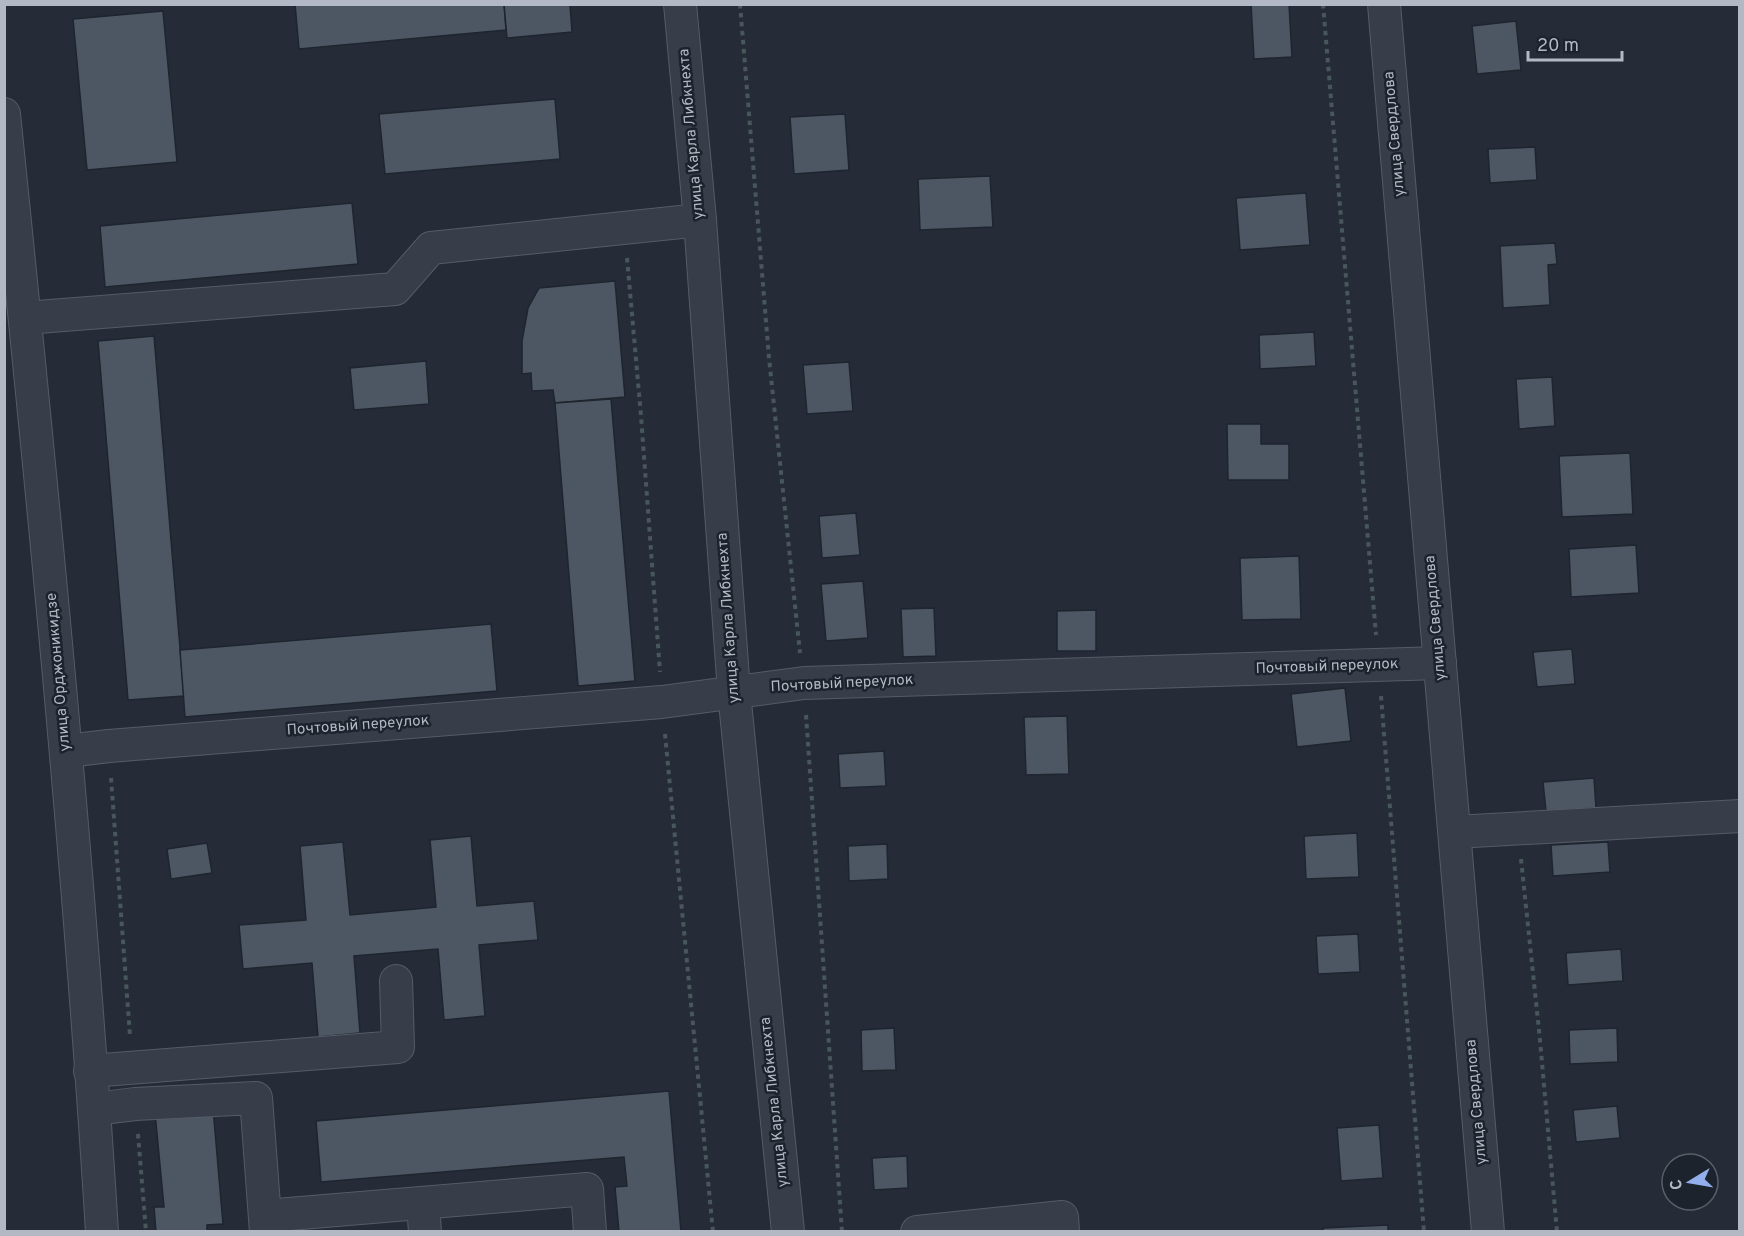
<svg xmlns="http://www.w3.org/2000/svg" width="1744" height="1236" font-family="Overpass,sans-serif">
  <rect width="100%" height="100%" fill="#252c38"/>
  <g fill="#4d5663" stroke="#1f252f" stroke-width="1.5">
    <polygon points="295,4 504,4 506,30 299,49"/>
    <polygon points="504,4 570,4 572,32 507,38"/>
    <polygon points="1251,4 1289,4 1292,57 1254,59"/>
    <polygon points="163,11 177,162 87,170 73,19"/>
    <polygon points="1516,21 1521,70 1477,74 1472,26"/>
    <polygon points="555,99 560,159 385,174 379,114"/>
    <polygon points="845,114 849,170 794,174 790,117"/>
    <polygon points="1535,147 1537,180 1490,183 1488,149"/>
    <polygon points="990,176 993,227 920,230 918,179"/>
    <polygon points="1306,193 1310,245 1240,250 1236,198"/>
    <polygon points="352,203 358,264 105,287 100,226"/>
    <polygon points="1555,243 1557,264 1548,265 1550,305 1503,308 1500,246"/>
    <polygon points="615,281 625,397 555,403 553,390 532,391 531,373 522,374 522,341 528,308 539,288"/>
    <polygon points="1314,332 1316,366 1260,369 1259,335"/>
    <polygon points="154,336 184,696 128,700 98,341"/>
    <polygon points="426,361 429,404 354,410 350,368"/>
    <polygon points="849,362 853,411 807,414 803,365"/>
    <polygon points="1552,377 1555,426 1519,429 1516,379"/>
    <polygon points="611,399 635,681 578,686 555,403"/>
    <polygon points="1227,424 1261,424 1261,444 1289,444 1289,480 1228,480"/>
    <polygon points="1630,453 1633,514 1562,517 1559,456"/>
    <polygon points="856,513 860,555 822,558 819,516"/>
    <polygon points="1636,545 1639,593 1571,597 1569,549"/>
    <polygon points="1299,556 1301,619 1242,620 1240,558"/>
    <polygon points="863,581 868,638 826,641 821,584"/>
    <polygon points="934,608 936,656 903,657 901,609"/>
    <polygon points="1096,610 1096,651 1057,651 1057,611"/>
    <polygon points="491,624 497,691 185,717 180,650"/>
    <polygon points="1572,649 1575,684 1537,687 1533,652"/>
    <polygon points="1345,688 1351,741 1297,747 1291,694"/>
    <polygon points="1067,716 1069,774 1026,775 1024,717"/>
    <polygon points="884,751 886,786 840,788 838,754"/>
    <polygon points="1594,778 1596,808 1546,811 1543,782"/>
    <polygon points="1357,833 1359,877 1306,879 1304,836"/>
    <polygon points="471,836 477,906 534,901 538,940 479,945 485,1016 444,1020 438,949 354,956 360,1033 318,1037 312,963 243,969 239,925 306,920 300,846 343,842 350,915 436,907 430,840"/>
    <polygon points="1608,842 1610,872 1553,876 1551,845"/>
    <polygon points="207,843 212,873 171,879 167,849"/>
    <polygon points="887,844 888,879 849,881 848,846"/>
    <polygon points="1358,934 1360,972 1318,974 1316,936"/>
    <polygon points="1621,949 1623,981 1568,985 1566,953"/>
    <polygon points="894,1028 896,1070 862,1071 861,1030"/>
    <polygon points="1617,1028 1618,1062 1570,1064 1569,1030"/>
    <polygon points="669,1091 681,1232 619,1232 615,1187 627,1186 624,1157 321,1182 316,1121"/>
    <polygon points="1617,1106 1620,1138 1576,1142 1573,1110"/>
    <polygon points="213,1108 223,1224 207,1225 207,1232 156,1232 154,1207 164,1207 155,1113"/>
    <polygon points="1379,1125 1383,1178 1341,1181 1337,1128"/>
    <polygon points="907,1156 908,1188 874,1190 872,1158"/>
    <polygon points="1388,1225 1388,1232 1323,1232 1323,1228"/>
  </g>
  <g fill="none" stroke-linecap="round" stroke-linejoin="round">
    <defs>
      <g id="minor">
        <polyline points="680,4 700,220 734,692 788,1232"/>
        <polyline points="1384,4 1488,1232"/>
        <path d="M4,114C42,486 79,858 102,1232"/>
        <polyline points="25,318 395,289 431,248 700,220"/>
        <polyline points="67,751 109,746 662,702 804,683 1440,663"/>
        <polyline points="1455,832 1740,816"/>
        <polyline points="90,1071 398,1047 396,981"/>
        <polyline points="94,1109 135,1104 256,1098 266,1232"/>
        <polyline points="423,1203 425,1232"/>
        <polyline points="265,1216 587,1189 590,1232"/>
        <polyline points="917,1232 1062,1217 1063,1232"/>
      </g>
    </defs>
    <use href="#minor" stroke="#565c66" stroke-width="34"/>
    <g stroke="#48575a" stroke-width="4" stroke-dasharray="4.5 4.5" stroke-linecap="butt">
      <polyline points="740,4 769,358 800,653"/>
      <polyline points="1323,4 1376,635"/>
      <polyline points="627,258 641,416 660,672"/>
      <polyline points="1381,696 1424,1232"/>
      <polyline points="806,715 842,1232"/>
      <polyline points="665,734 713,1232"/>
      <polyline points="111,778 130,1036"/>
      <polyline points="1521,859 1540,1040 1557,1232"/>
      <polyline points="138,1134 146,1232"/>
    </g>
    <use href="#minor" stroke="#383e49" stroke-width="32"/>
  </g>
  <g text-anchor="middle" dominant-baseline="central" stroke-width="5" stroke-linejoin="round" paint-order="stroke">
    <g font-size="15" fill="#b3b9c4" stroke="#1d232d">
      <text transform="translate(692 134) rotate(-95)">улица Карла Либкнехта</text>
      <text transform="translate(1395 134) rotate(-95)">улица Свердлова</text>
      <text transform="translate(729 618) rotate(-94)">улица Карла Либкнехта</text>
      <text transform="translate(1436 618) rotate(-95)">улица Свердлова</text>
      <text transform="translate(1327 667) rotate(-2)">Почтовый переулок</text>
      <text transform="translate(59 672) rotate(-95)">улица Орджоникидзе</text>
      <text transform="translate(842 684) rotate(-3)">Почтовый переулок</text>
      <text transform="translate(358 726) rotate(-4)">Почтовый переулок</text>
      <text transform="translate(775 1102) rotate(-96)">улица Карла Либкнехта</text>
      <text transform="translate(1477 1102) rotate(-95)">улица Свердлова</text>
    </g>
  </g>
  <rect width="1744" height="1236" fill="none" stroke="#b3b9c4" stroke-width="12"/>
  <g transform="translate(1690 1182) rotate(259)"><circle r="28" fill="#1d232d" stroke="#595f69" stroke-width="1.5"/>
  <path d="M0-4.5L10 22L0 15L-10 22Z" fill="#92afeb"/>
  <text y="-9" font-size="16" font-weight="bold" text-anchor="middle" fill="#b3b9c4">С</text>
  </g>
  <path d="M1528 51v9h94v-9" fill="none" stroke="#b3b9c4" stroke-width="3"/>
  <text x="1537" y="51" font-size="18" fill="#b3b9c4" stroke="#1d232d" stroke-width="4.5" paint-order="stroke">20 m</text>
</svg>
